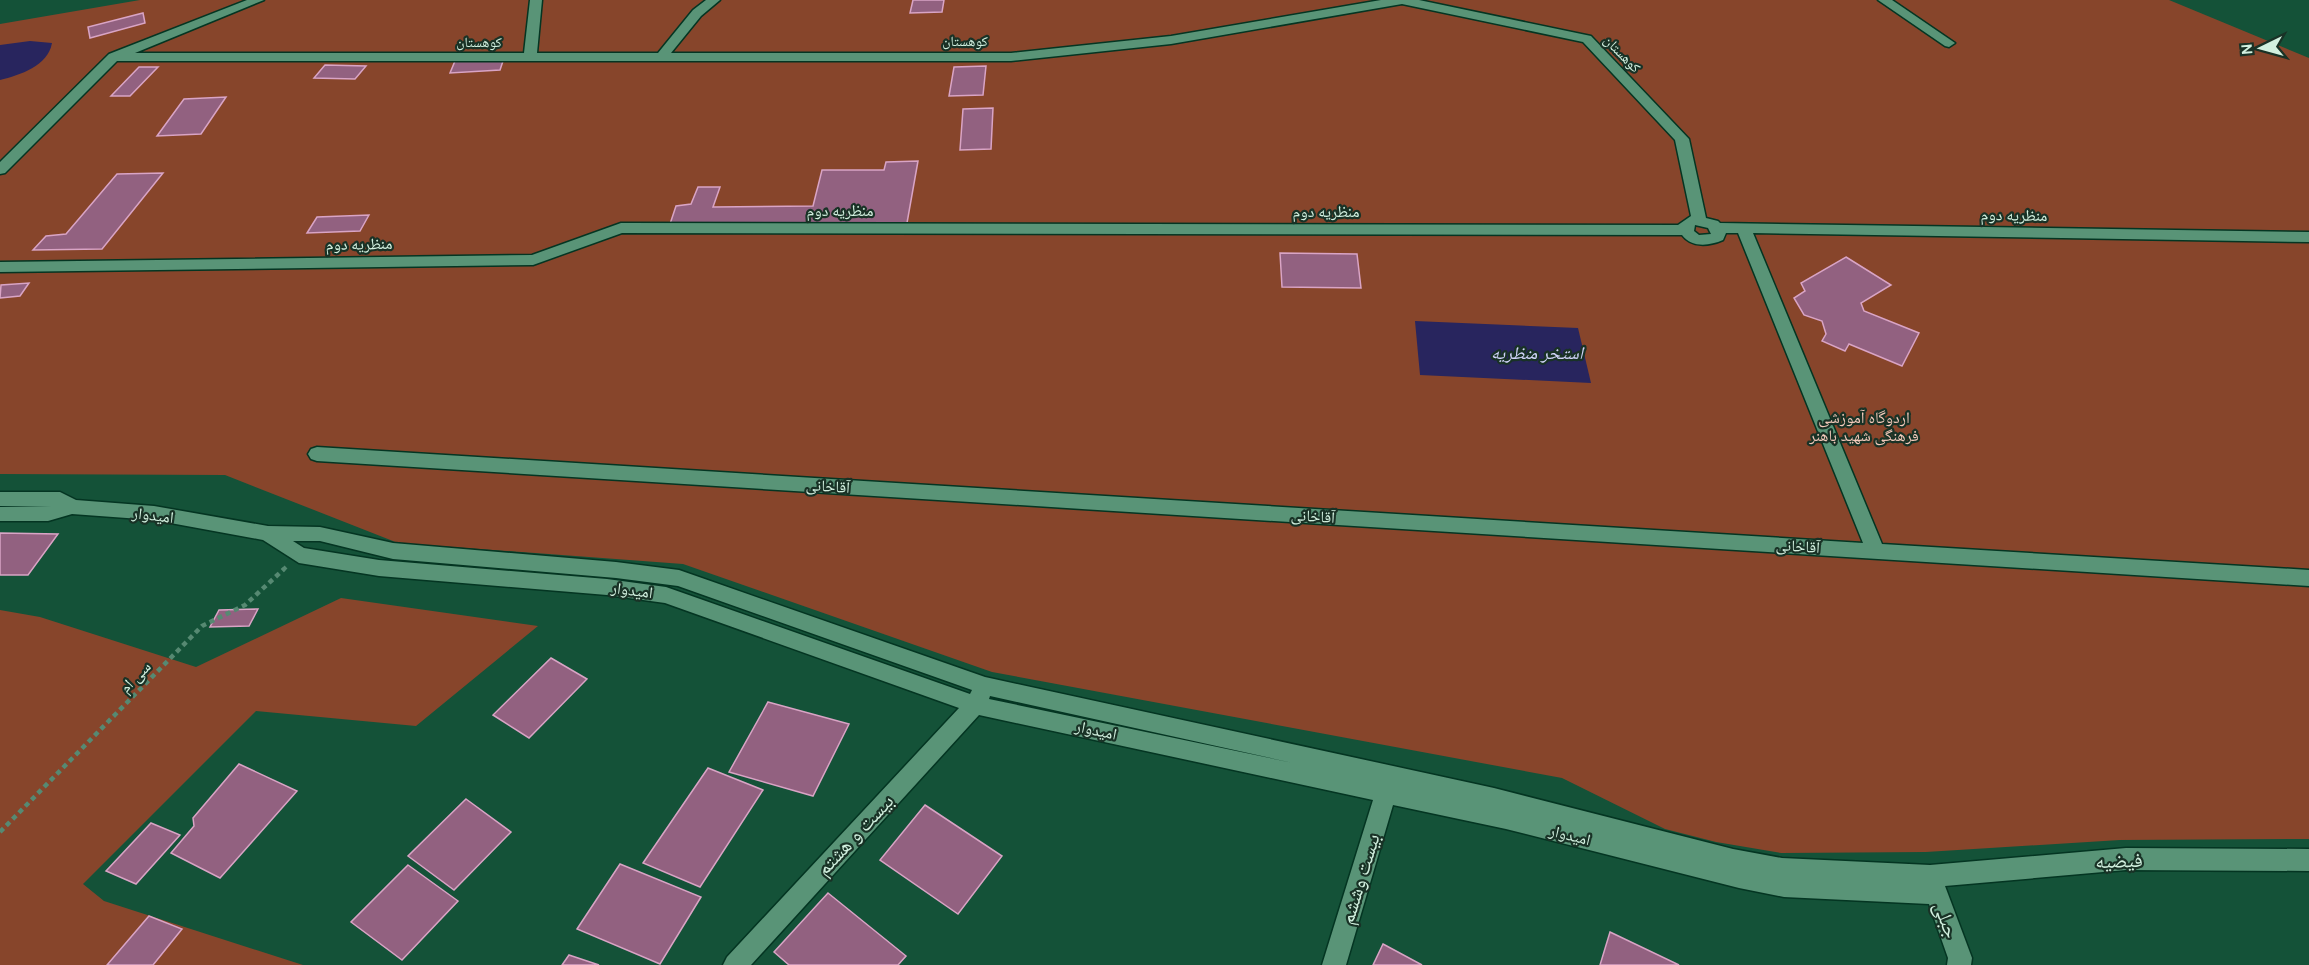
<svg xmlns="http://www.w3.org/2000/svg" width="2309" height="965" font-family="Karla,'Noto Naskh Arabic',sans-serif">
  <rect width="100%" height="100%" fill="#145238"/>
  <g fill="#87452b">
    <polygon points="140,0 2169,0 2309,58 2309,839 2120,840 1926,852 1781,853 1716,842 1665,829 1562,778 992,672 683,564 398,543 225,475 0,474 0,24"/>
    <polygon points="341,598 538,626 416,726 256,711 83,884 104,901 303,965 0,965 0,610 40,617 196,667"/>
  </g>
  <g fill="#28255e">
    <path d="M30,41L52,43C48,66 20,75 0,80V45Z"/>
    <polygon points="1415,321 1578,328 1591,383 1420,375"/>
  </g>
  <g fill="#926180" stroke="#d9a4c5" stroke-width="1.5">
    <polygon points="913,0 944,0 942,12 910,13"/>
    <polygon points="143,13 145,23 90,38 88,27"/>
    <polygon points="504,58 500,70 450,73 455,61"/>
    <polygon points="325,65 366,66 355,79 314,78"/>
    <polygon points="986,66 983,95 949,96 954,67"/>
    <polygon points="139,67 158,67 130,96 111,96"/>
    <polygon points="226,97 201,134 157,136 184,99"/>
    <polygon points="993,108 991,149 960,150 963,109"/>
    <polygon points="918,161 907,223 670,224 676,206 691,204 698,187 720,187 713,207 813,206 822,170 884,170 886,162"/>
    <polygon points="163,173 102,249 33,250 46,236 66,234 117,174"/>
    <polygon points="369,215 360,231 307,233 317,217"/>
    <polygon points="1280,253 1357,254 1361,288 1282,287"/>
    <polygon points="1846,257 1891,285 1861,303 1864,311 1919,333 1902,366 1849,344 1845,351 1822,341 1826,334 1822,321 1804,315 1794,298 1805,291 1801,283"/>
    <polygon points="29,283 20,296 0,298 1,285"/>
    <polygon points="0,533 58,534 28,575 0,575"/>
    <polygon points="258,609 249,626 210,627 219,610"/>
    <polygon points="551,658 587,679 529,738 493,715"/>
    <polygon points="768,702 849,724 813,796 729,772"/>
    <polygon points="239,764 297,791 220,878 171,853 194,826 193,818"/>
    <polygon points="708,768 763,790 700,887 643,863"/>
    <polygon points="466,799 511,832 454,890 408,856"/>
    <polygon points="925,805 1002,856 958,914 880,860"/>
    <polygon points="151,823 180,835 136,884 106,871"/>
    <polygon points="620,864 701,897 660,964 577,929"/>
    <polygon points="408,865 458,901 402,960 351,922"/>
    <polygon points="828,893 906,956 898,965 789,965 774,952"/>
    <polygon points="149,916 182,929 153,965 107,965"/>
    <polygon points="1610,932 1679,965 1600,965"/>
    <polygon points="1383,944 1422,965 1373,965"/>
    <polygon points="569,955 599,965 562,965"/>
  </g>
  <g fill="none" stroke-linecap="round" stroke-linejoin="round">
    <defs>
      <g id="minor">
        <path d="M247,0H264L135,53H524L530,0H542L537,53H658L693,10L706,0H720L701,16L671,53H1011L1171,36L1381,0H1419L1591,36L1689,139L1706,218L1718,221L1720,223L2309,232V242L1753,233L1882,544L2309,570V586L317,461L311,459L308,454L311,449L317,447L1863,543L1738,233H1726L1723,240C1709,246 1692,248 1682,235L622,233L533,265L0,272V262L532,255L621,223L1678,225L1691,216L1675,140L1583,42L1402,4L1171,44L1011,61H117L5,173L0,174V162L109,54ZM1695,225L1708,228L1711,234L1699,235L1694,231Z"/>
        <polygon points="1878,0 1892,0 1955,43 1949,47 1945,46"/>
        <path d="M0,492H60L76,500L154,506L268,526L320,527L393,543L616,562L679,570L985,677L1494,788L1733,849L1782,858L1930,865L2126,848L2309,849V871L2126,870L1945,886L1972,958L1971,965H1947L1948,958L1929,904L1784,897L1739,888L1506,829L1393,805L1346,965H1322L1373,800L979,715L751,965H723L727,957L959,708L665,603L607,595L379,576L299,563L263,540L154,520L72,514L48,521H0V507L51,506H0ZM293,541H320L393,559L616,578L678,586L972,690L970,694L666,587L607,579L379,560L304,548ZM990,696L1293,763L989,699Z"/>
      </g>
    </defs>
    <use href="#minor" stroke="#043522" stroke-width="3"/>
    <polyline stroke="#568972" stroke-width="4" stroke-dasharray="4.5 3" stroke-linecap="butt" points="283,570 286,567"/>
    <polyline stroke="#568972" stroke-width="4.5" stroke-dasharray="5 4" stroke-linecap="butt" points="0,832 202,626 245,605 284,569"/>
    <use href="#minor" fill="#599477" fill-rule="evenodd"/>
  </g>
  <g text-anchor="middle" dominant-baseline="central" stroke-width="4.5" stroke-linejoin="round" paint-order="stroke">
    <g font-size="14" fill="#d2f0df" stroke="#193226">
      <text x="965" y="41">کوهستان</text>
      <text x="479" y="42">کوهستان</text>
      <text transform="translate(1622 54) rotate(46)">کوهستان</text>
    </g>
    <g font-size="16" fill="#d2f0df" stroke="#193226">
      <text x="840" y="210">منظریه دوم</text>
      <text x="1326" y="211">منظریه دوم</text>
      <text transform="translate(2014 215) rotate(1)">منظریه دوم</text>
      <text transform="translate(359 244) rotate(-1)">منظریه دوم</text>
      <text transform="translate(828 486) rotate(4)">آقاخانی</text>
      <text transform="translate(153 515) rotate(7)">امیدوار</text>
      <text transform="translate(1313 516) rotate(4)">آقاخانی</text>
      <text transform="translate(1798 546) rotate(4)">آقاخانی</text>
      <text transform="translate(632 590) rotate(8)">امیدوار</text>
      <text transform="translate(135 677) rotate(-46)">سی ام</text>
      <text transform="translate(1096 730) rotate(12)">امیدوار</text>
      <text transform="translate(1570 835) rotate(14)">امیدوار</text>
    </g>
    <g font-size="16" fill="#f4cabb" stroke="#193226">
      <text x="1864" y="417">اردوگاه آموزشی<tspan x="1864" dy="18">فرهنگی شهید باهنر</tspan></text>
    </g>
    <g font-size="18" font-style="italic" fill="#d1d4f9" stroke="#193226">
      <text x="1537" y="353">استخر منظریه</text>
    </g>
    <g font-size="20" fill="#d2f0df" stroke="#193226">
      <text transform="translate(855 835) rotate(-47)">بیست و هشتم</text>
      <text transform="translate(2119 861) rotate(-2)">فیضیه</text>
      <text transform="translate(1360 879) rotate(-73)">بیست وششم</text>
      <text transform="translate(1946 920) rotate(70)">جبلی</text>
    </g>
  </g>
  <g transform="translate(2261 48) rotate(265)" stroke="#193226" stroke-width="4.5" paint-order="stroke">
  <path d="M0-4.5L10 22L0 15L-10 22Z" fill="#d2f0df"/>
  <text y="-9" font-size="16" font-weight="bold" text-anchor="middle" fill="#d2f0df">N</text>
  </g>
</svg>
